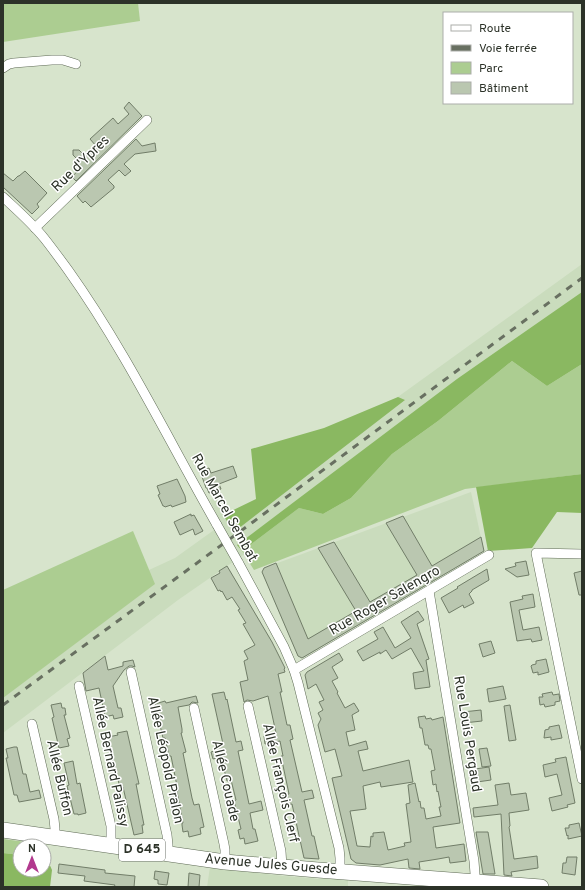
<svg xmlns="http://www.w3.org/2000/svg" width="585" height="890" font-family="Overpass,sans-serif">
  <rect width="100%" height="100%" fill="#d7e4cc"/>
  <g fill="#cadcbd">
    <polygon points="582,264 582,299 316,503 254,545 246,557 243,555 178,600 3,733 3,685 149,570 175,558 214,530 221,524 210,500 216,497 228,513 230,520 334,443"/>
    <polygon points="471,492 484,551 302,658 298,656 262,572 264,568"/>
    <polygon points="210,867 283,876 320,879 348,879 348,887 207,887"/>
  </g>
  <g fill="#accd91">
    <polygon points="3,3 138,3 140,21 3,42"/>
    <polygon points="512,361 547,386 582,364 582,474 465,489 254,570 242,551 299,508 323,514 351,498 392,454 438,421"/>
    <polygon points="133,531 155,584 3,698 3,590"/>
    <polygon points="3,839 41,844 42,846 20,846 20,855 3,853"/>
  </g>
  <g fill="#8ab861">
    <polygon points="582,292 582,364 547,386 512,361 438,421 392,454 351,498 323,514 299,508 242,551 237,545 457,379"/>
    <polygon points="398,397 405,400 234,532 223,515 256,499 251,449 324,428"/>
    <polygon points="582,474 582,513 557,512 532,548 488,551 476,487"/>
    <polygon points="3,853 20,855 20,870 44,870 44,859 47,859 52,870 50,887 3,887"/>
  </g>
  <g fill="#bac7b0" stroke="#717d68">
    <polygon points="129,102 142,116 76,181 72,177 81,167 78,163 79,161 73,155 73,150 79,150 85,156 96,146 90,139 113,118 118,124 129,114 124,108"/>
    <polygon points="136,139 142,146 155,143 156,151 135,154 124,164 131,171 125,176 119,170 108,180 114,186 114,188 91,207 85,201 83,203 77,196"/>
    <polygon points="25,171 47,193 37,204 39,207 32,214 3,187 3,173 13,181 18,176 19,176"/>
    <polygon points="233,466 237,477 219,484 221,489 209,493 207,488 206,488 200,471 209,468 211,473"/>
    <polygon points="177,479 185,496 186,502 172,507 171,505 165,507 164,506 163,506 158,495 160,494 157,486"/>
    <polygon points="191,514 191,516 194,515 203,531 195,535 193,529 180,535 174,522"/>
    <polygon points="403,516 432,566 481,537 484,551 302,658 298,656 262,572 264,568 276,563 308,639 356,611 318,548 334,542 370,602 417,575 386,523"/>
    <polygon points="526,561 529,575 517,577 505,569 516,566 515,563"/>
    <polygon points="227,566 272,642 285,668 284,669 285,672 278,674 282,692 280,692 287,725 290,725 293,739 290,740 302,792 312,790 314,798 304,800 312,836 314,836 319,859 304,858 292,804 286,805 283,795 289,794 281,756 283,756 280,741 265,744 264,736 276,733 268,696 253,701 247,700 244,702 240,682 248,680 244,661 248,659 244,651 255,645 243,624 246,623 238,610 240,609 232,597 227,600 222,591 221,592 220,590 218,591 211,578 220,573 219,571"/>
    <polygon points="487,569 489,580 472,590 472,591 469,594 474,603 464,608 463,605 449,613 441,598 458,588 457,587"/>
    <polygon points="582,571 582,595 579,595 574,573"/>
    <polygon points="533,594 535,607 519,610 523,630 539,627 542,640 532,642 531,639 517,641 510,602 523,599 522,596"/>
    <polygon points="418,611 424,620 417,624 429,659 426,660 430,687 415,689 413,673 424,671 411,648 392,659 386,650 380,654 380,652 363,661 357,651 378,639 374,632 383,627 395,648 411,638 401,622"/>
    <polygon points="491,641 495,653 483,657 479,644"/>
    <polygon points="339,653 343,660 332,667 338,678 332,681 338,692 337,693 345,708 354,703 359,711 352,715 355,730 346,732 349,746 366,741 368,749 358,751 363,771 409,760 413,782 381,787 380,782 363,786 366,809 350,811 357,846 370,847 371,836 373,837 373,833 384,832 388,850 405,846 404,843 411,842 406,804 410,803 408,785 415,783 419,802 420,801 421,808 424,808 426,819 441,816 439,807 441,807 438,791 437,792 436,784 433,785 431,771 435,770 431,749 429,749 428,745 425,745 422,728 420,728 418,717 425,716 426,719 431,718 432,720 443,717 460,823 433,827 436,848 464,844 466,861 450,863 449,857 438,859 419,862 420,869 409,868 408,859 380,865 356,863 351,859 332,778 342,776 335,749 325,752 318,725 321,719 318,713 323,710 319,702 324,700 316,684 308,689 305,675 307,672"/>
    <polygon points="105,656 108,670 123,666 123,662 133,660 135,667 132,666 129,666 124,670 113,686 118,708 121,708 123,717 114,719 113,715 105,717 99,688 86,691 83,673"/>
    <polygon points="546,659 549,672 538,675 538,672 533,673 531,666 532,665 536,664 536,661"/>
    <polygon points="503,686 506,699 489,702 487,689"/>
    <polygon points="224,692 226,700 227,699 236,742 241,741 243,750 238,751 249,804 261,801 263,810 250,813 253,829 255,829 258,841 245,844 244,838 240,839 238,830 241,829 234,801 236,800 231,780 227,781 221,757 213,759 211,752 217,750 216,745 223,744 212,694"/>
    <polygon points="552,692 553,695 559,694 560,701 555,702 555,705 545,707 544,704 540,705 539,697 543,697 542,694"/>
    <polygon points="196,696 198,703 192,702 189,705 178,707 182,729 182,733 181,733 186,752 183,753 192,798 194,805 199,804 204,827 200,828 201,834 189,837 188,831 183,832 182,825 182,823 183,823 177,792 178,791 171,756 169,756 165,738 163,738 155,704 165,701 166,703"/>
    <polygon points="61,703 62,708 65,708 66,715 64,715 70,738 67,739 69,746 59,748 52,718 54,717 51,705"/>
    <polygon points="510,705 516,740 509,741 504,706"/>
    <polygon points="481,710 482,721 464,723 463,712"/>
    <polygon points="559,725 562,738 551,740 551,737 544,738 545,730 549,729 549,727"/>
    <polygon points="127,731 139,784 136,784 144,825 142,825 143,833 134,835 123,787 120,788 114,763 113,763 108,737 118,735 117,733"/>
    <polygon points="14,747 17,747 23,774 26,774 30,792 39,790 41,798 19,802 17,795 14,795 6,758 8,758 6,749"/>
    <polygon points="487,748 491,766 482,767 479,749"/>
    <polygon points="566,757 575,803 567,805 568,807 552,811 549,798 562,795 557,774 545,777 543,765 556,762 555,759"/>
    <polygon points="73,761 77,784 80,783 86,813 78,815 78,814 74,814 67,786 69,785 64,763"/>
    <polygon points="489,767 491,780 477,782 475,769"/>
    <polygon points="509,783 511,795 526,793 529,810 509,813 510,826 509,827 514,859 537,856 538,868 511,872 512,876 504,875 501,814 474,817 473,808 498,805 495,785"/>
    <polygon points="579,823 582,836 568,839 568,835 567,836 565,828 569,828 569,825"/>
    <polygon points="476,832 488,832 495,874 483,874"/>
    <polygon points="567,857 577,857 575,875 562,873 563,863 566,863"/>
    <polygon points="59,864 105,870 105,873 135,876 134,887 114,887 115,885 84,881 85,876 58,873"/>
    <polygon points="155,871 169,873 167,885 158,884 158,880 154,879"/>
    <polygon points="189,873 200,875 199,887 188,887"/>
  </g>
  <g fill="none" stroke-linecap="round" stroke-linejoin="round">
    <defs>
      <g id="street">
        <polyline points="3,68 9,64 14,63 52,60 63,60 76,64"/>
        <path d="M3,197C17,210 32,223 44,238C52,248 60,259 68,270C125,350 168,439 217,525"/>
        <polyline points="35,228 147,120"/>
        <polyline points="582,554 536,553 582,779"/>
        <polyline points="238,562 284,647 294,670 298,683 339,848 340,858 340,871"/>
        <polyline points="429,591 474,861 475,874 474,882"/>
        <polyline points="294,670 489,555"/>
        <polyline points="131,672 167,835 168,845 168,853"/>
        <polyline points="79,686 111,826 111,845"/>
        <polyline points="248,706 281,851 282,867"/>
        <polyline points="194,708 224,844 225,850 225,862"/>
        <polyline points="32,724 54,819 55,829 54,837"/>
      </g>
      <polyline id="primary" points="3,830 225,862 318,870 541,887"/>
    </defs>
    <use href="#street" stroke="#5f6b56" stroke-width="10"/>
    <use href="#primary" stroke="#5f6b56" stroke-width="16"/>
    <use href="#street" stroke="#fff" stroke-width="9"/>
    <use href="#primary" stroke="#fff" stroke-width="15"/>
    <polyline stroke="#687061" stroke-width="3" stroke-dasharray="7 7" stroke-linecap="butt" points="3,705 253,522 582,278"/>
    <defs>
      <polyline id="street-bridge" points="217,525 238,562"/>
    </defs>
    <use href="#street-bridge" stroke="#5f6b56" stroke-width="10" stroke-linecap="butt"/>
    <use href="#street-bridge" stroke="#fff" stroke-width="9"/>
  </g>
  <g text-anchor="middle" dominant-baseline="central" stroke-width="3" stroke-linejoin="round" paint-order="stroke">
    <rect fill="#fff" stroke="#6b7068" stroke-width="1" x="119" y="839" width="46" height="22" rx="3"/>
    <g font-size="13" font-weight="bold" fill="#2c3228">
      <text x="142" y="850">D 645</text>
    </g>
    <g font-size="14" fill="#2c3228" stroke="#fff">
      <text transform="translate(81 164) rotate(-44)">Rue d'Ypres</text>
      <text transform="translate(224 508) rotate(61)">Rue Marcel Sembat</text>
      <text transform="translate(385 601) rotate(-30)">Rue Roger Salengro</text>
      <text transform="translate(467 734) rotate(81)">Rue Louis Pergaud</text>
      <text transform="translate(165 760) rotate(78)">Allée Léopold Pralon</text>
      <text transform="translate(110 762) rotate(78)">Allée Bernard Palissy</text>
      <text transform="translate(59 778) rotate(77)">Allée Buffon</text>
      <text transform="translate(225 781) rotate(77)">Allée Couade</text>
      <text transform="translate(280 783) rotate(77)">Allée François Clerf</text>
      <text transform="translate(271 865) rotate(5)">Avenue Jules Guesde</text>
    </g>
  </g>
  <rect width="585" height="890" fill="none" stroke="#2c3228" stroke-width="8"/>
  <rect x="443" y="12" width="130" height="92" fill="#ffffff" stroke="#abada9"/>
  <rect x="451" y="25" width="20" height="6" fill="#ffffff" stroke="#abada9"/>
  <text x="479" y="32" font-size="12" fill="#2c3228">Route</text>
  <rect x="451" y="45" width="20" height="6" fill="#687061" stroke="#abada9"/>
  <text x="479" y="52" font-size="12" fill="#2c3228">Voie ferrée</text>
  <rect x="451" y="62" width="20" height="12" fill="#accd91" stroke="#abada9"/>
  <text x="479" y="72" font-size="12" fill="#2c3228">Parc</text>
  <rect x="451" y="82" width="20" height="12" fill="#bac7b0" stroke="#abada9"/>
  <text x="479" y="92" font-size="12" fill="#2c3228">Bâtiment</text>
  <g transform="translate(32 858)"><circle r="19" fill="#ffffff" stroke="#abada9"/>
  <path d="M0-3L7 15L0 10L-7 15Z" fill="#b2398e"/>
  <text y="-6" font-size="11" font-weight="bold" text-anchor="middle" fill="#2c3228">N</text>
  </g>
</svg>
